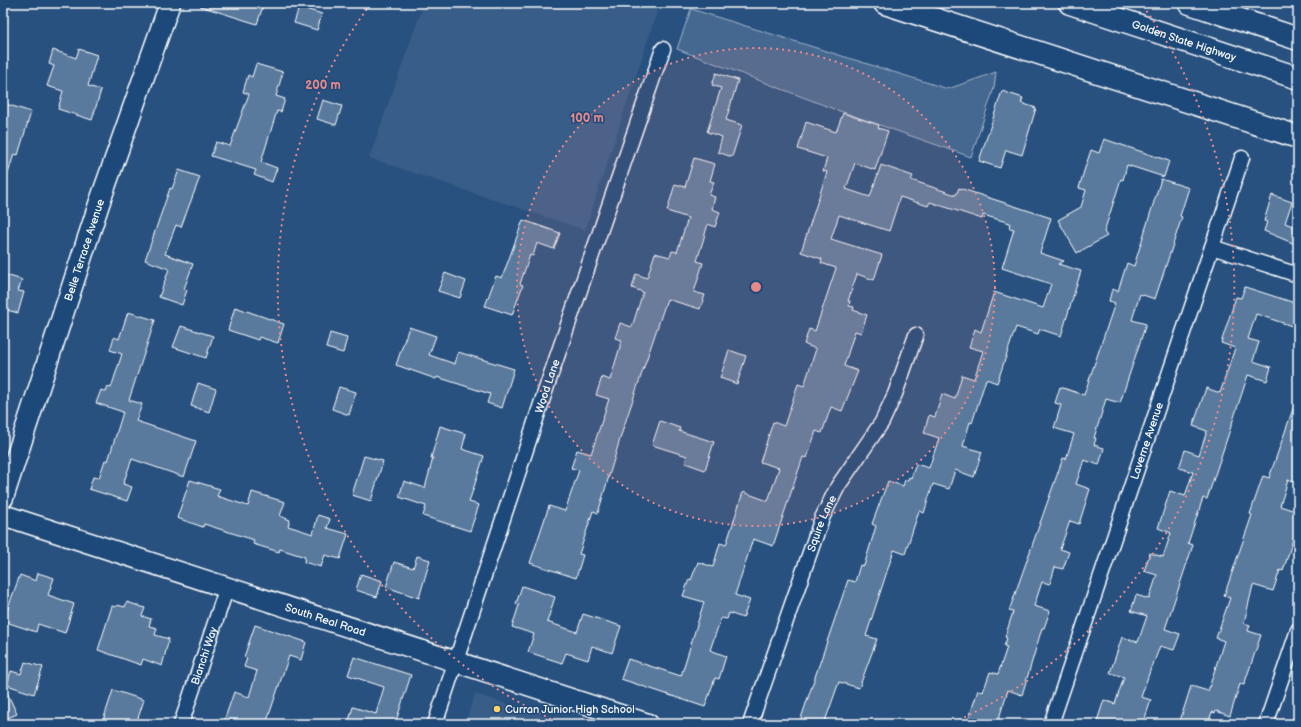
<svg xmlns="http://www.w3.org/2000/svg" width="1301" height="727" font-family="'Balsamiq Sans',sans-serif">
  <rect width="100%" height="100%" fill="#28517f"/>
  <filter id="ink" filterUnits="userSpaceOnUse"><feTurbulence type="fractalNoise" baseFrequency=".025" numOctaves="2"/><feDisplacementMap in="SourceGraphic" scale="8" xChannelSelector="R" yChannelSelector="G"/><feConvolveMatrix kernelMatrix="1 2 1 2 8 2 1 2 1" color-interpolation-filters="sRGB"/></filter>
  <g filter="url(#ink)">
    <g fill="#375d88">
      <polygon points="424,3 660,3 585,230 369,158"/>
      <polygon points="475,694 572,724 465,724"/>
    </g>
    <polygon fill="#446890" stroke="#a2b4c8" points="691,9 948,89 996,72 994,88 971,157 834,109 677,49"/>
    <g fill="#5a7a9d" stroke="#fff">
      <polygon points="201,3 264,3 257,24 200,6"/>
      <polygon points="299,7 322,14 317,30 294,23"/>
      <polygon points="79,49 97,55 88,86 101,90 92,120 58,109 63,91 47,86 54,66 49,64 53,50 76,58"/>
      <polygon points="256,64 283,72 276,96 285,99 281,112 277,111 261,162 277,168 272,182 254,175 256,170 211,156 216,142 230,146 249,94 243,92 248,75 252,77"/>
      <polygon points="716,73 738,80 726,120 742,125 732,157 718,152 722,137 707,132 721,88 712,85"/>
      <polygon points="1002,91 1023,98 1021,103 1036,108 1022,155 1006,150 1000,168 979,161"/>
      <polygon points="323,100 342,106 336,125 317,119"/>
      <polygon points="3,103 31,112 18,155 14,154 6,180 3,180"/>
      <polygon points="843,113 879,125 878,128 888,131 875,170 855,163 846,189 870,197 881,165 913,176 911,180 956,195 959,188 1051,218 1040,253 1064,261 1058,264 1081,271 1061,336 1040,329 1038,334 1016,327 997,383 986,379 972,423 970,422 963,446 982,452 974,477 955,470 949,489 933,484 924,513 919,511 905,554 894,550 866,636 877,639 859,688 839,682 824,724 799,724 848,580 855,582 860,565 864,566 876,526 872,524 888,481 903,486 905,480 908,480 909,477 911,478 916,464 929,468 939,438 924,433 929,415 935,417 942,394 955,399 962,375 974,379 983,351 969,347 975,329 981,332 994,292 1043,308 1051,284 1002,268 1014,229 1009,228 1010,223 983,215 982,219 930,202 928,206 900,197 889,231 839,215 831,239 882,255 874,280 857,274 848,301 850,301 849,306 854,307 853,310 867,315 861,333 855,331 844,366 858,371 842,411 831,407 822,433 816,431 807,458 803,457 773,546 753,539 735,595 750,600 743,618 729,613 727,619 721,618 710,650 726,656 719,679 715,678 705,707 621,679 628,659 681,676 704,602 683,596 689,579 691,580 698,562 713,567 720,543 726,545 743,492 768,501 779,468 760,462 773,422 784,426 798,384 804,386 816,349 804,344 809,329 815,331 836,268 821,263 822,259 801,252 827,172 823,171 827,158 798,149 806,122 836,132"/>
      <polygon points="1104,139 1169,161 1164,177 1127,165 1123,180 1121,179 1104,232 1107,236 1077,253 1058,220 1081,207 1086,190 1079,188 1084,171 1091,150 1099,153"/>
      <polygon points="694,158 715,164 710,181 714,182 709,195 715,197 712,209 720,212 715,227 708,224 697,261 703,263 694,292 705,295 700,309 667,299 623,429 598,513 593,511 579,554 583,555 576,578 530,563 549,506 565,511 579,470 571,468 577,450 591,454 609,399 596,395 602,377 610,380 622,340 615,338 620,323 632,327 643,292 632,288 636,274 647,278 655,253 670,257 672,251 677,252 688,218 667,211 675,184 685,187"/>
      <polygon points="179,170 200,177 181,227 176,225 165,254 193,264 184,289 187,290 182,305 159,297 169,269 145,260 170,188 172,189"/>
      <polygon points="1161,179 1189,188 1180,216 1182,217 1155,299 1140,294 1132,320 1146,324 1120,403 1106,399 1094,438 1096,438 1094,445 1104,448 1099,465 1084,460 1076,484 1090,489 1079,524 1070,521 1060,549 1069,552 1063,569 1055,567 1050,584 1042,582 1034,606 1050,611 1044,628 1042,628 1022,695 1008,690 997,724 967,724 978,690 983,692 990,672 998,674 1007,647 1004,646 1007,638 1005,637 1013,612 1009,611 1063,458 1066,459 1074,434 1054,428 1061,405 1055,403 1060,387 1084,395 1115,303 1109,301 1112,289 1118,291 1127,263 1134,266"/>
      <polygon points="1272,195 1292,202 1285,223 1298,228 1295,244 1264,231 1267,222 1264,221"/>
      <polygon points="523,220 560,233 554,249 537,243 533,256 530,255 520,284 523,285 512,315 485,306 496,276 502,278"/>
      <polygon points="445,273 466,281 460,298 438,291"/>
      <polygon points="3,274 22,280 18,291 24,292 18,313 3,309"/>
      <polygon points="1245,287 1298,304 1292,326 1256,314 1248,339 1259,342 1253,361 1271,367 1267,381 1248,375 1207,499 1203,498 1188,543 1193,545 1165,629 1180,634 1174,650 1160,646 1154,662 1153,662 1141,697 1151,700 1143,724 1096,724 1104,700 1115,704 1124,677 1110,673 1122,637 1138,642 1147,616 1131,611 1136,595 1149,599 1157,575 1144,571 1150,553 1163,557 1171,533 1158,528 1170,491 1185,496 1193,472 1179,468 1185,450 1199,455 1207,431 1193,426 1206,388 1220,393 1235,348 1221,343 1236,297 1241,298"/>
      <polygon points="235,307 284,324 278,343 259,337 258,340 228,330"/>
      <polygon points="128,312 155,320 129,400 142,404 136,421 196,441 184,477 132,459 123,484 132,487 127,501 89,489 93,477 99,478 105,460 108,461 123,412 96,403 101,390 106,392 108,387 111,388 122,354 110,350 114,337 119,339"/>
      <polygon points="181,326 213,336 206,358 173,347"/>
      <polygon points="409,327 436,336 429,355 455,364 458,352 514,369 502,408 487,403 490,394 437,377 436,379 396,365"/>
      <polygon points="330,333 347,338 343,353 326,348"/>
      <polygon points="729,350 746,356 737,384 720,378"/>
      <polygon points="198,383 216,389 209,412 191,406"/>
      <polygon points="339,387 356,392 349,415 332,409"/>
      <polygon points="1295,403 1298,404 1298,469 1294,482 1288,480 1280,506 1298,512 1298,524 1283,571 1280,570 1273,591 1253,585 1244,623 1250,625 1248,631 1261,635 1244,685 1240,684 1230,716 1216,711 1215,713 1212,712 1208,724 1179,724 1191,686 1208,691 1224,641 1216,638 1230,598 1224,596 1252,515 1250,514 1263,476 1269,478"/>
      <polygon points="660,421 680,428 679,431 714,442 705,470 685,463 687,456 652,445"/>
      <polygon points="440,426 466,434 462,449 484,456 469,502 479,505 470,531 423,516 426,506 399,497 404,481 425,488 433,458 431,458"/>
      <polygon points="364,456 383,461 371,501 352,495"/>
      <polygon points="190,480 220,489 217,496 248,506 252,492 285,502 280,516 290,520 288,526 313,534 318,515 330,519 327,528 348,534 340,559 325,555 321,567 304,562 305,557 280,549 279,552 253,544 254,540 204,524 203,527 177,518"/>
      <polygon points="417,556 430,560 419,598 386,587 394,562 413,568"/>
      <polygon points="38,573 54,578 48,595 74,604 65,633 38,624 36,632 3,621 20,575 36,581"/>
      <polygon points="361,574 382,581 377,597 356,590"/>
      <polygon points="522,586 555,597 547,622 577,632 583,614 621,626 612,653 592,646 588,660 566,653 562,663 528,652 534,634 512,627 519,605 516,604"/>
      <polygon points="127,602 145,608 142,616 151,619 149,626 157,628 155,635 169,639 162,666 143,659 141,665 98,650 112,606 116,607 117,605 125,607"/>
      <polygon points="255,625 306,642 301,660 289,656 266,724 223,724 234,692 249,697 257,671 244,667 247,658 244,657"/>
      <polygon points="354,657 411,675 396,721 397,724 348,724 353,707 376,714 384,687 348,675"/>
      <polygon points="25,662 43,667 34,694 7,685 11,671 21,674"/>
      <polygon points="3,684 17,714 3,720"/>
      <polygon points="113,690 144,700 136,724 102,724"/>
    </g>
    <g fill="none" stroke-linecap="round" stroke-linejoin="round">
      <defs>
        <g id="street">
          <polyline points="1212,247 1298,275"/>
          <path id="s1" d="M181,724L227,587"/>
          <path id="s2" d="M435,724L550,377L663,49"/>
          <path id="s3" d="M750,724L822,518L838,486L882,422L895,394L916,335"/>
          <path id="s4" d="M1051,724L1242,158"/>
          <polyline points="1266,724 1298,630"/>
        </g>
        <g id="secondary">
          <path id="s5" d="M3,498L99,204L170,3"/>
          <path id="s6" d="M3,515L648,724"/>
        </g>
        <g id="highway">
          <polyline points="885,3 1298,137"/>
          <path id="s7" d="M1070,3L1298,78"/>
          <polyline points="1190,3 1298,39"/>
        </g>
      </defs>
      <use href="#street" stroke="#fff" stroke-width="17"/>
      <use href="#secondary" stroke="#fff" stroke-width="23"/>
      <use href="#highway" stroke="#fff" stroke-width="25"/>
      <use href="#street" stroke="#1f4a7a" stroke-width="14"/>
      <use href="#secondary" stroke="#1f4a7a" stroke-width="20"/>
      <use href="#highway" stroke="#1f4a7a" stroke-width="22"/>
    </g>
  </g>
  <circle cx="756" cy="287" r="239" fill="#e88989" fill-opacity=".12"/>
  <g fill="none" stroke="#e88989" stroke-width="2" stroke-dasharray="2 4">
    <circle cx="756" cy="287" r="239"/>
    <path d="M562 724A478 478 0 0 1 369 6M1143 6A478 478 0 0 1 950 724"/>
  </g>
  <circle fill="#ffd166" stroke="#1f4a7a" stroke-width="1.5" cx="497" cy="709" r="4"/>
  <g text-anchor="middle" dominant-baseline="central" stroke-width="3" stroke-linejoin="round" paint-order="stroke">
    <g font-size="11" fill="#fff" stroke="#1f4a7a">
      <text stroke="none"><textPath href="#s7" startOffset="120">Golden State Highway</textPath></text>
      <text stroke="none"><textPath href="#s5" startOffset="261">Belle Terrace Avenue</textPath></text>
      <text stroke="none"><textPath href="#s2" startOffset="356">Wood Lane</textPath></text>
      <text stroke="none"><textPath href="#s4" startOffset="299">Laverne Avenue</textPath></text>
      <text stroke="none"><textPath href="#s3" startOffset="213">Squire Lane</textPath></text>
      <text stroke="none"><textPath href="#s6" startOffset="339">South Real Road</textPath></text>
      <text stroke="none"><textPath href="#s1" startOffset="72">Bianchi Way</textPath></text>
    </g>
    <g font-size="11" fill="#fff" stroke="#1f4a7a" text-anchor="start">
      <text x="505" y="709">Curran Junior High School</text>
    </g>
  </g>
  <circle cx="756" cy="287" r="6" fill="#e88989" stroke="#1f4a7a" stroke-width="2"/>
  <g font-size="12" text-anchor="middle" font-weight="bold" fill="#e88989" stroke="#1f4a7a" stroke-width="3" stroke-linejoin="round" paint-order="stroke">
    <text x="323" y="89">200 m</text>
    <text x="587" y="122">100 m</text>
  </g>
  <rect width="1301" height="727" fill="none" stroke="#1f4a7a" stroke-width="16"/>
  <rect x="8" y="8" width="1285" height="711" fill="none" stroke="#fff" stroke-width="1.5" filter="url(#ink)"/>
</svg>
